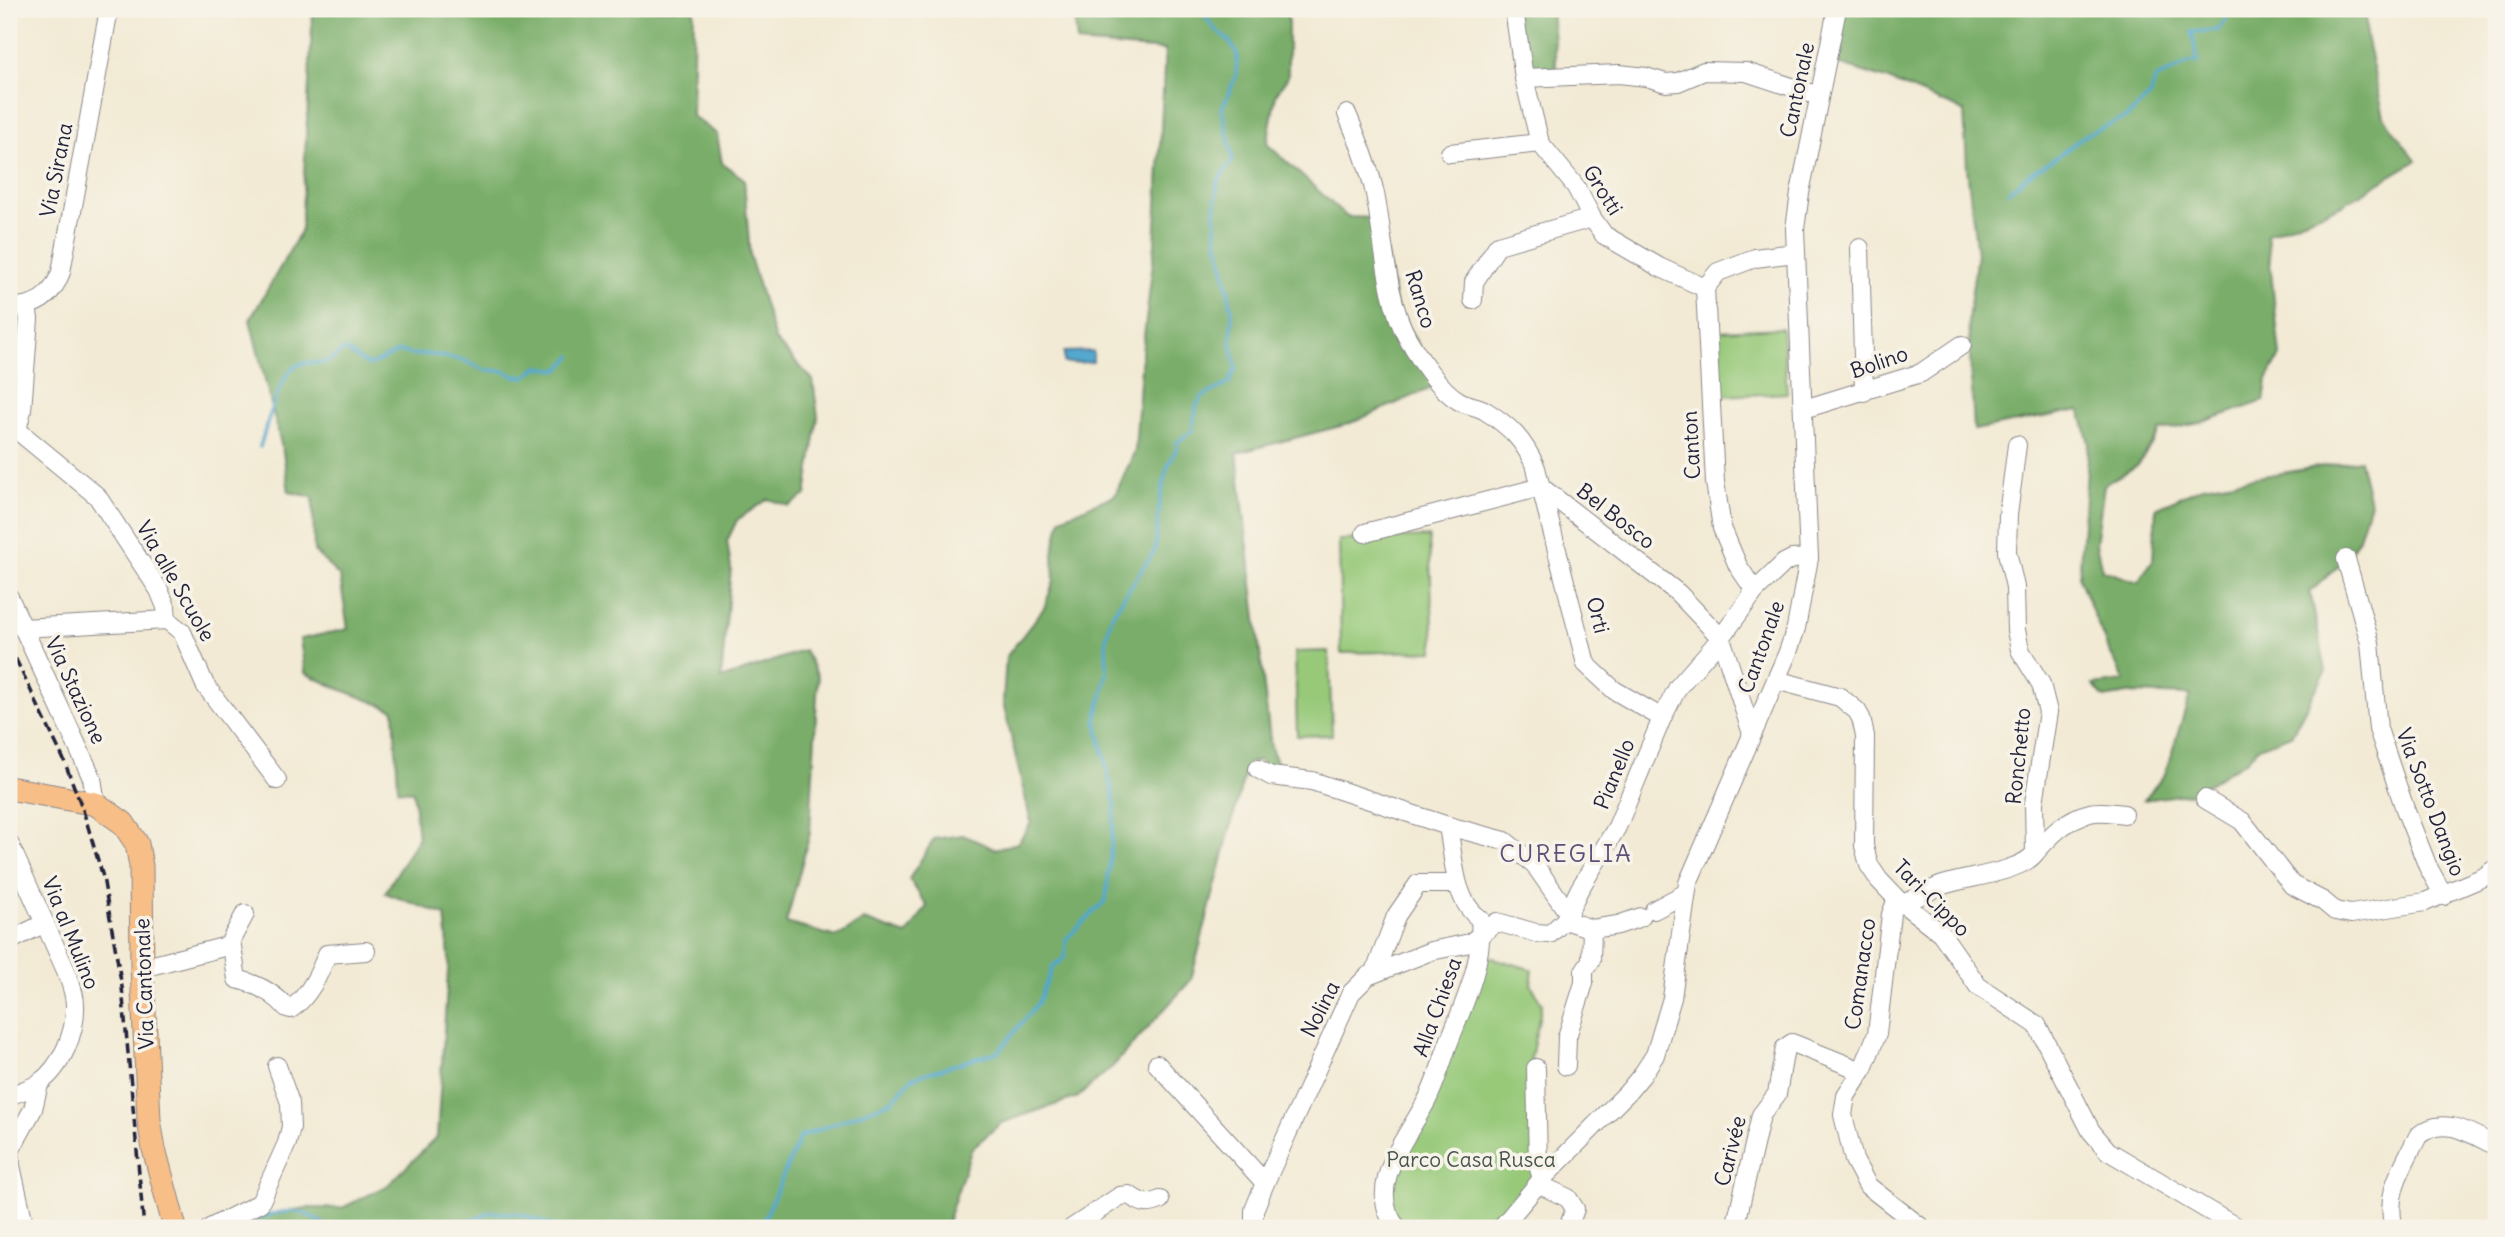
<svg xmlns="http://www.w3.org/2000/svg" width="2505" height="1237" font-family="Delius,sans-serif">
  <rect width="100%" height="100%" fill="#f7f3e8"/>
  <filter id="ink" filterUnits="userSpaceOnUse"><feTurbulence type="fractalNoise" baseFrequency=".0143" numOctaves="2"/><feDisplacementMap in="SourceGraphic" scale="14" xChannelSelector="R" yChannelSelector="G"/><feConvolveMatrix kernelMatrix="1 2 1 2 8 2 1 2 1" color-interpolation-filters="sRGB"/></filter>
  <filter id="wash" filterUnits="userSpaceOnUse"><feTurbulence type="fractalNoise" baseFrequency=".00686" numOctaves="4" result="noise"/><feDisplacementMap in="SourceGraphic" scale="28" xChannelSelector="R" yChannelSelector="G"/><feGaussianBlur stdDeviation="1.57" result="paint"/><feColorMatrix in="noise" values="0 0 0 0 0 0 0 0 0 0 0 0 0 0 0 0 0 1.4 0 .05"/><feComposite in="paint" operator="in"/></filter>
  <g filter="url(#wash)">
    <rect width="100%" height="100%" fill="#f2ead4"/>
    <g fill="#97c979" stroke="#5c765a" stroke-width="2">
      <polygon points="1782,328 1787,393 1720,396 1717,331"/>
      <polygon points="1429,537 1434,651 1341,653 1339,540"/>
      <polygon points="1329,651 1332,735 1297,736 1295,652"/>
      <polygon points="1480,954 1533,970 1531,984 1542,1004 1531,1057 1542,1179 1501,1228 1397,1228 1385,1191"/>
    </g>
    <g fill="#79ad69" stroke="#4e6852" stroke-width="2">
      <polygon points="313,9 694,9 692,116 717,134 722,163 744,179 750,257 775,340 813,380 818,417 806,495 789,506 768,499 737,520 727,541 731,568 721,679 804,650 818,676 810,833 786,923 837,937 864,920 907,935 927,906 909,879 934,839 963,835 995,849 1018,843 1031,823 1003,702 1006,657 1044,608 1054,581 1053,553 1061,518 1115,495 1135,451 1142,353 1155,245 1165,50 1077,43 1074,9 1288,9 1288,77 1276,94 1267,144 1347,217 1379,218 1397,309 1441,384 1348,424 1237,453 1271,748 1280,769 1270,773 1259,760 1247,764 1191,980 1114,1065 1078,1097 1001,1123 972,1148 945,1228 231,1228 243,1218 307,1208 342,1208 387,1186 437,1137 449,956 445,915 385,893 418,838 413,791 398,790 394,710 337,688 305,673 300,639 348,629 340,577 314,551 313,497 289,492 283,452 250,320 301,231"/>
      <polygon points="1514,9 1551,9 1557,75 1525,79"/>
      <polygon points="1837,9 2366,9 2366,36 2384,117 2416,161 2340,206 2267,234 2280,356 2267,380 2264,401 2200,423 2160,431 2138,465 2104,485 2096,544 2102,570 2138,582 2153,560 2156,508 2204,486 2360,460 2370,502 2359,538 2346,559 2310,592 2326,671 2291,735 2259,747 2247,760 2193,793 2144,800 2165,774 2190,695 2134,693 2104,698 2093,685 2125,681 2107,647 2079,578 2089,443 2080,410 1974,430 1968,320 1977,254 1967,168 1964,111 1886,79 1826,60"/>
    </g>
    <polygon fill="#51a7cd" stroke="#3a6484" stroke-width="2" points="1093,351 1093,362 1064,363 1064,352"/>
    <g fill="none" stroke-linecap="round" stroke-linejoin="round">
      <g stroke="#51a7cd" stroke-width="3.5">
        <polyline points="2008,192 2025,177 2054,159 2087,134 2126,118 2151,95 2155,79 2189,63 2198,62 2192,32 2218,30 2231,12 2237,9"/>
        <path d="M260,447C266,427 278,381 294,367C303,361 312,363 320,363C330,362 337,355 344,350C355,354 359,362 370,365L400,351L413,355L428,354L463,360L484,370L504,371L514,376L525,377L538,367L559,370L572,356"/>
        <path d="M239,1228C254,1219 280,1209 299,1212C310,1214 320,1222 329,1228"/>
        <polyline points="451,1228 492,1212 521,1214 559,1228"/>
        <polyline points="750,1228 762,1224 800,1137 892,1101 913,1077 998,1052 1038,1003 1053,967 1065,957 1066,939 1106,900 1115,804 1096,720 1107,674 1106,638 1112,615 1155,550 1160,500 1167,468 1177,448 1176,443 1192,431 1197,404 1202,397 1229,383 1236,368 1231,343 1232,312 1224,268 1217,240 1215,214 1217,183 1233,159 1222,109 1236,76 1237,53 1229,41 1215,29 1203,14 1203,9"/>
      </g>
    </g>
  </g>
  <g filter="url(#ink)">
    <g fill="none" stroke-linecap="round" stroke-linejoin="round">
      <defs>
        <g id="minor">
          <polyline points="1514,9 1524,78 1540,143 1576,187 1592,218 1604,235 1659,267 1705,288 1718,272 1755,258 1795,253"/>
          <polyline points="1524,78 1619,74 1646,77 1666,83 1678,82 1704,71 1746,72 1819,96"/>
          <path d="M1347,114C1358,140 1369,166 1375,194C1384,238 1386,301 1408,339C1419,358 1440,390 1459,401C1466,405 1476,406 1484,410C1510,426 1524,440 1536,468L1586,664L1614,690L1662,718"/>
          <polyline points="1450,153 1540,143"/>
          <polyline points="1860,248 1864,392"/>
          <polyline points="1705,288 1715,482 1722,528 1738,566 1755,591"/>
          <polyline points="1473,300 1474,282 1498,245 1592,218"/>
          <path d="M9,307C35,308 52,297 61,272L109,9"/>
          <polyline points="1804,409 1921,373 1962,345"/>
          <polyline points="17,430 22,410 29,319 27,307"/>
          <polyline points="9,432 17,430 97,496 159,590 166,607 167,620 182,632 205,685 277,780"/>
          <polyline points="1365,533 1541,487 1678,593 1721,638 1752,734"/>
          <polyline points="2346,559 2370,643 2378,729 2405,809 2428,867 2444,896"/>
          <polyline points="9,597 92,778 96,804"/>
          <polyline points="22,628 167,620"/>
          <polyline points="1776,680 1840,697 1857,711 1861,718 1865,736 1864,846 1869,865 1879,880 1897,899 1941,933 1978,986 2037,1025 2091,1131 2108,1151 2238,1228"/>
          <path d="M1258,769L1271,776L1312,781L1448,826C1454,857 1453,900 1480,919C1484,964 1463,1005 1447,1047C1441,1065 1435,1085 1426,1102C1413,1126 1394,1151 1387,1178C1382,1197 1385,1213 1397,1228"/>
          <polyline points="2205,799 2242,821 2292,885 2323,901 2335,911 2351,914 2425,902 2484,877 2496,868"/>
          <polyline points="1448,826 1505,841 1534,864 1567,911"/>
          <path d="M9,843L67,973C71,984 75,994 75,1005C76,1032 62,1067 39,1083C31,1089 18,1092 9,1096"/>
          <path d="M2035,853C2050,836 2067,818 2090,813C2100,810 2114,813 2124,814"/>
          <polyline points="1897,899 1891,914 1877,1034 1862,1071 1846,1096 1843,1115 1854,1160 1868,1186 1922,1228"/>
          <path d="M1904,904C1917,897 1929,890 1943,885C1967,877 2022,872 2035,853L2034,803L2048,712L2041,684L2020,650L2016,630L2015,587L2007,552L2008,515L2017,445"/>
          <polyline points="1654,910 1686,893"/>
          <path d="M245,914L231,940L237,979C257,984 274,993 287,1008L291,1009C309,996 319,975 327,954L366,951"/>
          <polyline points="1565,920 1592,929 1618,925 1641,917"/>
          <polyline points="9,941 45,923"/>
          <polyline points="142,968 231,945"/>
          <polyline points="1375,972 1396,916 1418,884 1457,884"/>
          <polyline points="1157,1064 1265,1183"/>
          <polyline points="1566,1066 1567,1037 1584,983 1584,971 1591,960 1592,929"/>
          <polyline points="1536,1068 1538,1165 1542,1179"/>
          <polyline points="1538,1184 1568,1198 1575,1209 1568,1228"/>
          <polyline points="25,1228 11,1166 10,1151 33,1109 39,1084"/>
          <polyline points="210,1228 260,1203 287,1143 291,1127 290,1103 277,1066"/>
          <path d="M1072,1228L1120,1196L1129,1195C1141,1203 1147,1206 1160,1200"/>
          <polyline points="1254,1228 1254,1210 1265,1183 1351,993 1368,976 1431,951 1470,943 1497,922 1536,933 1550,934 1565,920 1579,890 1617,827 1662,718 1678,687 1721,638 1755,591 1784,563 1792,559 1809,558"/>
          <polyline points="1501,1228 1542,1179 1627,1093 1642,1075 1655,1055 1672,998 1688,883 1788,652 1796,628 1809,558 1795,229 1800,193 1837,9"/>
          <polyline points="1735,1228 1761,1115 1777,1094 1785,1048 1792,1043 1862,1071"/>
          <path d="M2394,1228C2384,1193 2403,1167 2418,1136C2443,1114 2471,1134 2496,1146"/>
        </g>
        <polyline id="major" points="9,788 96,804 123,823 137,844 141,866 142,968 149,1120 154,1149 175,1228"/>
      </defs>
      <use href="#minor" stroke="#8a8688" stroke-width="20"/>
      <use href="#major" stroke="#8a8688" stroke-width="25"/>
      <use href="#minor" stroke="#fff" stroke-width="18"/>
      <use href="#major" stroke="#f7be87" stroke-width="23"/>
      <polyline stroke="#22223b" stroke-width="3.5" stroke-dasharray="10 5" stroke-linecap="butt" points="9,645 63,758 83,810 103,877 122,987 144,1228"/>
    </g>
  </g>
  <g text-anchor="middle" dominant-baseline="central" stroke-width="7" stroke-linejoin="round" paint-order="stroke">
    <g font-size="21" fill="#22223b" stroke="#f7f3e8">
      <text transform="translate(1797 90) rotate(-78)">Cantonale</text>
      <text transform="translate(56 170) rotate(-79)">Via Sirana</text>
      <text transform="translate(1603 190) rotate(58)">Grotti</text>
      <text transform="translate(1421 299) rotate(73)">Ranco</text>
      <text transform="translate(1879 362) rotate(-19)">Bolino</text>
      <text transform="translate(1691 445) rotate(-93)">Canton</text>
      <text transform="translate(1616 516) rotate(38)">Bel Bosco</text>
      <text transform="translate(176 581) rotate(60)">Via alle Scuole</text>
      <text transform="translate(1598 615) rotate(76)">Orti</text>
      <text transform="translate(1761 647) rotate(-70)">Cantonale</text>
      <text transform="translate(76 690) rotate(65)">Via Stazione</text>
      <text transform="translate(2018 756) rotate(-84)">Ronchetto</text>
      <text transform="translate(1614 774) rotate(-68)">Pianello</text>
      <text transform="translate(2431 802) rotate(69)">Via Sotto Dangio</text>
      <text transform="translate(1932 898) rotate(45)">Tarì-Cippo</text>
      <text transform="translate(71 933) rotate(68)">Via al Mulino</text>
      <text transform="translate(1860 974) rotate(-82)">Comanacco</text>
      <text transform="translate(144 984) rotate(-92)">Via Cantonale</text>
      <text transform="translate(1437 1007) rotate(-70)">Alla Chiesa</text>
      <text transform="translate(1320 1009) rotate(-63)">Nolina</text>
      <text transform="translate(1730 1151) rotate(-76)">Carivée</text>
    </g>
    <g font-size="21" fill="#45544e" stroke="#f7f3e8">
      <text x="1471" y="1159">Parco Casa Rusca</text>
    </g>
    <g font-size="24" letter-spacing="2" fill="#5d5079" stroke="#f7f3e8">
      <text x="1566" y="853">CUREGLIA</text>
    </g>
  </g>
  <rect width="2505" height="1237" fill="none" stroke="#f7f3e8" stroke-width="35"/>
</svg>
